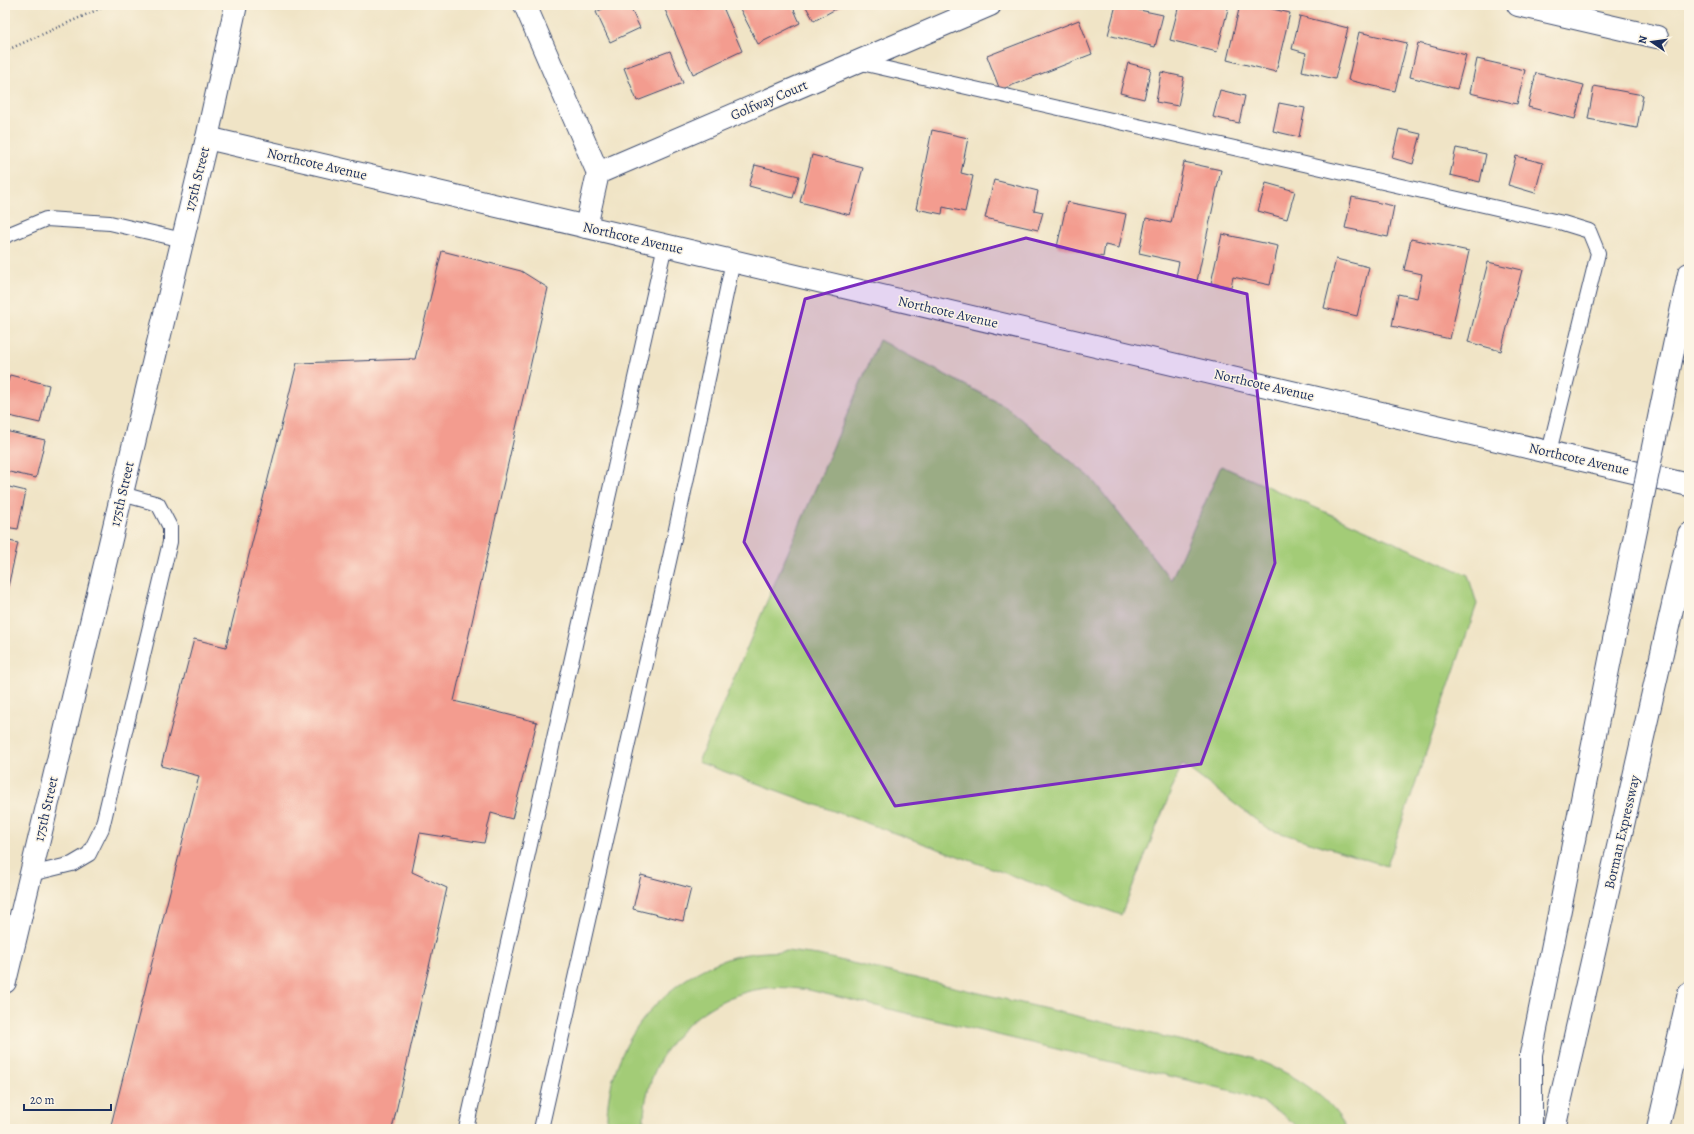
<svg xmlns="http://www.w3.org/2000/svg" width="1694" height="1134" font-family="Alegreya,serif">
  <rect width="100%" height="100%" fill="#fcf5e5"/>
  <filter id="ink" filterUnits="userSpaceOnUse"><feTurbulence type="fractalNoise" baseFrequency=".025" numOctaves="2"/><feDisplacementMap in="SourceGraphic" scale="8" xChannelSelector="R" yChannelSelector="G"/><feConvolveMatrix kernelMatrix="1 2 1 2 8 2 1 2 1" color-interpolation-filters="sRGB"/></filter>
  <filter id="wash" filterUnits="userSpaceOnUse"><feTurbulence type="fractalNoise" baseFrequency=".012" numOctaves="4" result="noise"/><feDisplacementMap in="SourceGraphic" scale="16" xChannelSelector="R" yChannelSelector="G"/><feGaussianBlur stdDeviation="0.9" result="paint"/><feColorMatrix in="noise" values="0 0 0 0 0 0 0 0 0 0 0 0 0 0 0 0 0 1.4 0 .05"/><feComposite in="paint" operator="in"/></filter>
  <g filter="url(#wash)">
    <rect width="100%" height="100%" fill="#f0e4c6"/>
    <g fill="#a3cc77" stroke="#5f7e6a">
      <polygon points="879,340 1005,406 1091,478 1171,580 1221,466 1468,575 1477,604 1387,866 1268,829 1182,764 1121,915 698,762"/>
      <path d="M787,951L818,955L1246,1056C1286,1070 1326,1091 1347,1129H1300C1282,1111 1261,1101 1237,1092L809,990C793,988 776,986 760,989C693,1000 641,1060 644,1129H607C604,1053 656,983 727,959C747,952 767,952 787,951Z"/>
    </g>
    <g id="blocks">
      <g fill="#f39c8f">
        <polygon points="611,5 629,5 640,28 610,42 596,12"/>
        <polygon points="663,5 695,5 697,9 707,5 722,5 742,51 693,74"/>
        <polygon points="738,5 792,5 800,23 758,44"/>
        <polygon points="805,5 843,5 814,21"/>
        <polygon points="1116,5 1163,15 1155,47 1108,35"/>
        <polygon points="1179,5 1229,5 1217,52 1170,40"/>
        <polygon points="1240,5 1255,5 1290,13 1276,72 1227,60"/>
        <polygon points="1300,16 1348,28 1335,79 1302,71 1306,53 1292,49"/>
        <polygon points="1079,20 1092,54 1000,90 987,56"/>
        <polygon points="1359,32 1407,43 1395,91 1348,80"/>
        <polygon points="1418,43 1466,55 1457,89 1410,77"/>
        <polygon points="670,51 683,83 637,101 624,68"/>
        <polygon points="1477,59 1525,70 1517,104 1470,93"/>
        <polygon points="1128,63 1151,69 1144,99 1120,93"/>
        <polygon points="1161,72 1184,77 1178,106 1156,102"/>
        <polygon points="1536,73 1584,85 1575,119 1528,107"/>
        <polygon points="1594,86 1643,95 1637,128 1588,119"/>
        <polygon points="1220,90 1245,96 1239,123 1213,117"/>
        <polygon points="1279,103 1305,108 1299,137 1273,131"/>
        <polygon points="1399,129 1421,134 1413,164 1392,158"/>
        <polygon points="932,130 968,138 961,173 973,176 965,212 943,207 942,214 916,209"/>
        <polygon points="1456,148 1486,154 1480,182 1450,175"/>
        <polygon points="812,155 863,168 850,215 800,202"/>
        <polygon points="1516,156 1543,163 1535,193 1508,185"/>
        <polygon points="1184,162 1221,170 1197,281 1176,276 1179,262 1139,253 1146,218 1171,223"/>
        <polygon points="755,165 799,176 793,198 749,186"/>
        <polygon points="994,180 1038,191 1034,210 1043,212 1038,230 985,218"/>
        <polygon points="1266,183 1295,191 1287,219 1258,211"/>
        <polygon points="1352,197 1394,206 1388,237 1345,228"/>
        <polygon points="1067,202 1126,214 1119,248 1105,245 1103,257 1057,247"/>
        <polygon points="1222,234 1278,246 1270,285 1233,277 1231,287 1211,283"/>
        <polygon points="1411,239 1469,251 1450,339 1392,326 1398,294 1417,298 1422,274 1404,270"/>
        <polygon points="442,251 521,271 548,288 454,701 537,722 512,819 491,813 484,843 420,833 412,872 447,888 392,1129 110,1129 199,776 161,766 194,639 226,647 297,363 415,359"/>
        <polygon points="1336,259 1369,267 1357,316 1324,308"/>
        <polygon points="1488,262 1522,270 1501,351 1468,342"/>
        <polygon points="10,375 49,385 40,423 5,415 5,390"/>
        <polygon points="5,431 45,440 36,478 5,471"/>
        <polygon points="5,486 26,491 18,529 5,527"/>
        <polygon points="5,540 18,543 7,591 5,590"/>
        <polygon points="641,875 691,888 683,921 633,909"/>
      </g>
    </g>
  </g>
  <g filter="url(#ink)">
    <use href="#blocks" fill-opacity="0" stroke="#3b4a6e" stroke-width="1"/>
    <g fill="none" stroke-linecap="round" stroke-linejoin="round">
      <defs>
        <g id="service">
          <polyline points="857,62 1563,223 1589,231 1598,253 1549,452"/>
          <polyline points="5,236 46,219 110,223 183,240"/>
          <polyline points="31,874 72,864 89,854 102,828 170,542 170,527 158,504 122,494"/>
          <polyline points="466,1129 665,245"/>
          <polyline points="541,1129 672,548 733,261"/>
        </g>
        <g id="minor">
          <polyline points="525,5 598,173"/>
          <polyline points="1518,5 1657,37"/>
          <polyline points="207,138 1689,485"/>
          <polyline points="586,227 598,173 990,5"/>
        </g>
        <polyline id="tertiary" points="5,982 207,138 236,5"/>
        <g id="motorway">
          <polyline points="1660,413 1689,274"/>
          <polyline points="1531,1129 1531,1054 1633,545"/>
          <polyline points="1554,1129 1689,534"/>
          <polyline points="1658,1129 1689,993"/>
        </g>
      </defs>
      <use href="#service" stroke="#3b4a6e" stroke-width="16"/>
      <use href="#minor" stroke="#3b4a6e" stroke-width="24"/>
      <use href="#tertiary" stroke="#3b4a6e" stroke-width="24"/>
      <use href="#motorway" stroke="#3b4a6e" stroke-width="24"/>
      <polyline stroke="#3b4a6e" stroke-width="2.5" stroke-dasharray="1 3" stroke-linecap="butt" points="5,51 108,5"/>
      <use href="#service" stroke="#fff" stroke-width="14"/>
      <use href="#minor" stroke="#fff" stroke-width="22"/>
      <use href="#tertiary" stroke="#fff" stroke-width="22"/>
      <use href="#motorway" stroke="#fff" stroke-width="22"/>
      <defs>
        <polyline id="motorway-bridge" points="1633,545 1660,413"/>
      </defs>
      <use href="#motorway-bridge" stroke="#3b4a6e" stroke-width="24" stroke-linecap="butt"/>
      <use href="#motorway-bridge" stroke="#fff" stroke-width="22"/>
    </g>
  </g>
  <path fill="#7b2cbf" fill-opacity="0.2" stroke="#7b2cbf" stroke-width="3" stroke-linejoin="round" d="M1026,238L1247,294L1275,563L1201,764L895,806L744,542L805,299Z"/>
  <g text-anchor="middle" dominant-baseline="central" stroke-width="3" stroke-linejoin="round" paint-order="stroke">
    <g font-size="14" fill="#1b2f5e" stroke="#fcf5e5">
      <text transform="translate(769 100) rotate(-23)">Golfway Court</text>
      <text transform="translate(317 164) rotate(13)">Northcote Avenue</text>
      <text transform="translate(197 179) rotate(-76)">175th Street</text>
      <text transform="translate(633 238) rotate(13)">Northcote Avenue</text>
      <text transform="translate(948 312) rotate(13)">Northcote Avenue</text>
      <text transform="translate(1264 385) rotate(13)">Northcote Avenue</text>
      <text transform="translate(1579 459) rotate(13)">Northcote Avenue</text>
      <text transform="translate(122 494) rotate(-77)">175th Street</text>
      <text transform="translate(46 809) rotate(-77)">175th Street</text>
      <text transform="translate(1622 832) rotate(-77)">Borman Expressway</text>
    </g>
  </g>
  <rect width="1694" height="1134" fill="none" stroke="#fcf5e5" stroke-width="20"/>
  <g transform="translate(1652 42) rotate(283)" stroke="#fcf5e5" stroke-width="3" paint-order="stroke">
  <path d="M0-3L7 15L0 10L-7 15Z" fill="#1b2f5e"/>
  <text y="-6" font-size="11" font-weight="bold" text-anchor="middle" fill="#1b2f5e">N</text>
  </g>
  <path d="M24 1104v6h87v-6" fill="none" stroke="#1b2f5e" stroke-width="2"/>
  <text x="30" y="1104" font-size="12" fill="#1b2f5e" stroke="#fcf5e5" stroke-width="3" paint-order="stroke">20 m</text>
</svg>
